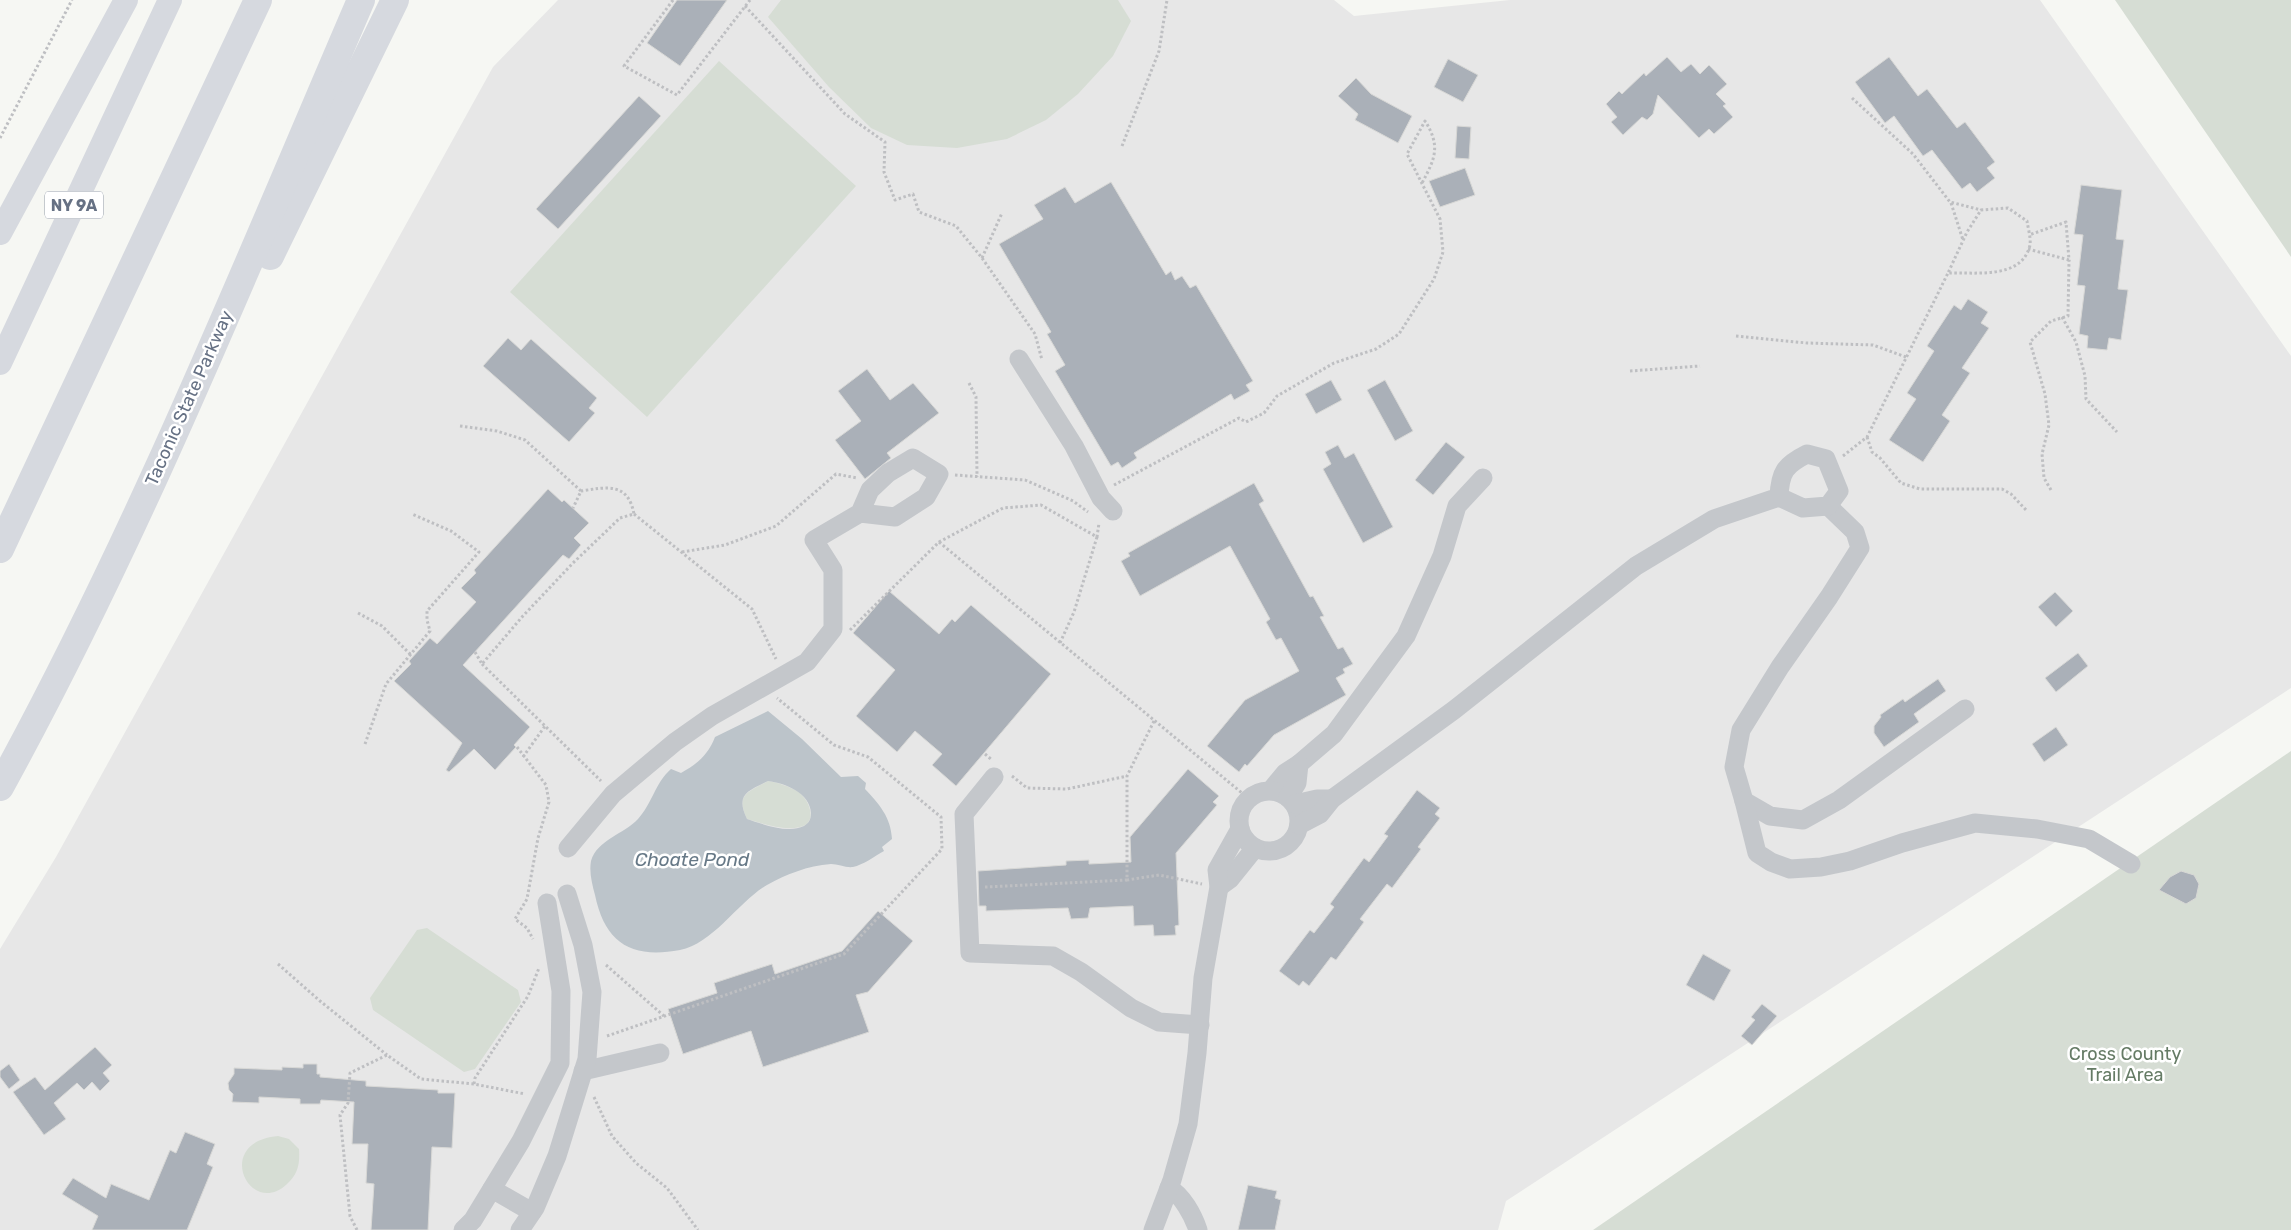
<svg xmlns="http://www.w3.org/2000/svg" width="2291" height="1230" font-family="Rubik,sans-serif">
  <rect width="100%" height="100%" fill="#f6f7f3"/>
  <polygon fill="#e7e7e7" points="558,0 1334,0 1354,16 1510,0 2040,0 2291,356 2291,688 1506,1201 1498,1230 0,1230 0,949 56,857 493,67"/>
  <g fill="#d6ddd4">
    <polygon points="781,0 1118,0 1131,21 1113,56 1078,94 1046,120 1007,139 957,148 907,145 871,128 829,87 768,17"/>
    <polygon points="2115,0 2291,0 2291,257"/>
    <polygon points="719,61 856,186 647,417 510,292"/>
    <polygon points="2291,751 2291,1230 1593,1230"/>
    <path d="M768,781C777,782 790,787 797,791C809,798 819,823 800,827C783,831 764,824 747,819C735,794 748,792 768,781Z"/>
    <polygon points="427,928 518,990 521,1002 475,1069 464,1072 373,1010 370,998 417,930"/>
    <path d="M278,1136L289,1139L299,1149C300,1164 298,1174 287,1184C250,1219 212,1142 278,1136Z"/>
  </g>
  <path fill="#bcc4ca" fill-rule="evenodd" d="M768,711L802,739L841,777L858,776L866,783L865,789C879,804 891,817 892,839L882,847L884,851C875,856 863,865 853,867C846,868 838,864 831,864C807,866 787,874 767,885C738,902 713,944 680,950C631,959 605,943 595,895C592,884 589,872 591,861C597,840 624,834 638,819C652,804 655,783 671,769L681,773C697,764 708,755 715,737ZM768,781C785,783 810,793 811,813C811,819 809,823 804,826C788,834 762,824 747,819C735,794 748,791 768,781Z"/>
  <g fill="#aab0b8" stroke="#d8d8d6">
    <polygon points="677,0 727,0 680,66 647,43"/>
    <polygon points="1667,57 1681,72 1691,64 1700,74 1709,65 1727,84 1716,94 1726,104 1723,106 1733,117 1714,134 1709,129 1699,138 1658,95 1653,114 1647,120 1642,117 1623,135 1611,122 1617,117 1606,104 1619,91 1622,94 1644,73 1646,76"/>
    <polygon points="1889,57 1918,96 1927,89 1957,128 1965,122 1995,162 1987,168 1995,178 1977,192 1970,183 1962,189 1932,150 1923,156 1894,116 1885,123 1855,82"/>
    <polygon points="1448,59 1478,75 1463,102 1434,87"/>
    <polygon points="1356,78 1371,94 1412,116 1398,143 1355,120 1358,114 1338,96"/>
    <polygon points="639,96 661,116 558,229 536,209"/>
    <polygon points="1457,126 1471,127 1469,159 1455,158"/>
    <polygon points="1465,168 1475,195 1440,207 1429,181"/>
    <polygon points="1111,182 1166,275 1171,271 1175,280 1182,276 1190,288 1196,285 1253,381 1246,385 1250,391 1234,400 1231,394 1134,453 1137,458 1122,468 1118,462 1111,466 1055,371 1065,365 1047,334 1051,332 999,244 1043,219 1034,205 1065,187 1075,203"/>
    <polygon points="2081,185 2122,190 2116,239 2124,240 2118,289 2128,290 2121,340 2109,338 2107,350 2087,348 2088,336 2079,334 2085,286 2077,285 2083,235 2074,234"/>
    <polygon points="1968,299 1988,312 1981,323 1989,328 1962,368 1970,373 1942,415 1950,421 1923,462 1889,440 1916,399 1907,393 1934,351 1927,346 1954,305 1961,310"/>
    <polygon points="508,338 521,350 531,339 597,398 589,408 595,413 569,442 483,366"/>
    <polygon points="867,369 890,400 913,383 939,413 887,453 891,458 865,479 835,440 861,421 838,391"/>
    <polygon points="1331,380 1342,400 1316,414 1305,394"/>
    <polygon points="1385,380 1413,431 1395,441 1367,390"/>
    <polygon points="1446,442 1465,457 1433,495 1415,480"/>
    <polygon points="1338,445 1345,458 1354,453 1393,527 1363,543 1323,469 1331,464 1325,452"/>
    <polygon points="1254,483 1264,501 1259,504 1310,597 1313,596 1324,616 1320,617 1338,649 1343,647 1353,664 1343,669 1345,673 1336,678 1346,695 1274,735 1247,766 1245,764 1239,772 1207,746 1245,700 1299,671 1281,638 1276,640 1266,622 1270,619 1230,546 1140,596 1121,561 1130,556 1128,553"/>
    <polygon points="548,489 562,502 564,500 589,523 574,538 581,545 569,559 563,555 463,665 530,727 514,745 516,747 495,770 474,749 449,772 446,770 462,743 394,681 411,664 409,661 430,638 437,644 476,602 461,588 476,573 474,570"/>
    <polygon points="889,591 939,634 952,619 955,622 971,605 1051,674 956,786 932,765 942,754 915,731 897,752 856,716 895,670 853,633"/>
    <polygon points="2055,592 2073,611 2056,627 2038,607"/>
    <polygon points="2078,653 2088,666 2056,692 2045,678"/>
    <polygon points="1938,679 1946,691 1914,714 1919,722 1884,747 1874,733 1874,726 1881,717 1880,715 1903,699 1905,702"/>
    <polygon points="2056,727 2068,745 2044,762 2032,744"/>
    <polygon points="1188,769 1219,796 1213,802 1217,805 1176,853 1179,925 1175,926 1176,935 1154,936 1153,925 1134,926 1133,906 1090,908 1088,918 1071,919 1068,908 986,911 986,906 979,906 978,871 1066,865 1066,861 1089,860 1089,864 1131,862 1130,837"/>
    <polygon points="1417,790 1440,808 1435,814 1440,818 1418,847 1421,849 1392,888 1387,884 1360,919 1364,922 1336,960 1331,957 1309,986 1303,981 1299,986 1279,971 1310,930 1314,933 1334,907 1330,904 1364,858 1369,862 1388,836 1384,834"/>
    <polygon points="2181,871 2194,875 2199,884 2196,898 2186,904 2159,890 2170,877"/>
    <polygon points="878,911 913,941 868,992 856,995 869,1032 763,1067 751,1031 683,1054 668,1009 717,993 714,983 772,964 775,974 842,951"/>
    <polygon points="1703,954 1731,970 1714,1001 1686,985"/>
    <polygon points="1762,1004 1777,1016 1752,1045 1741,1036 1755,1020 1751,1017"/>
    <polygon points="95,1047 112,1065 103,1073 110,1081 100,1091 92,1082 84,1090 77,1083 54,1103 66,1119 44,1135 13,1092 35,1077 45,1090"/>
    <polygon points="9,1064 20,1080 9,1089 0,1077 0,1071"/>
    <polygon points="303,1064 317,1064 317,1074 320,1074 320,1077 366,1081 366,1086 438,1090 438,1093 455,1093 452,1148 432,1147 428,1230 371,1230 374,1184 366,1183 368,1144 352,1144 354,1102 321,1100 320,1104 300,1104 300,1099 259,1097 259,1103 232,1102 233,1094 229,1090 228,1083 234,1074 234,1068 282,1070 282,1067 303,1068"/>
    <polygon points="185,1132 215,1144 207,1164 213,1167 187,1230 92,1230 98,1216 62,1194 73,1178 106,1198 111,1184 149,1200 170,1150 176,1153"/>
    <polygon points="1248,1185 1277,1191 1275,1198 1281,1200 1275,1230 1238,1230"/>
  </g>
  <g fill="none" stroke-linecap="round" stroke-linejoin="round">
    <g stroke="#bebfc2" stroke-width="3" stroke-dasharray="2.5 2.5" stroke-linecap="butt">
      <polyline points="673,0 624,66 677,95 750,0"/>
      <polyline points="745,6 845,114 885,142 884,172 895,200 913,194 919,212 956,226 982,258 1035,334 1042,360"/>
      <polyline points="1852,98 1913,154 1950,202 1981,210"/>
      <polyline points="0,138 72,0"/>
      <polyline points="1122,146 1159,51 1167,0"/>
      <polyline points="1951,203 1963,240"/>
      <polyline points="2028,249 2069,260 2066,222 2029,235"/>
      <polyline points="982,258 1002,213"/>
      <polyline points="2062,317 2076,342 2085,376 2086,399 2117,432"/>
      <polyline points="1736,336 1807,343 1873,345 1906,357"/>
      <polyline points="1630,371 1700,366"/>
      <polyline points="969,383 976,397 977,477"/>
      <polyline points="460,426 497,431 525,440 581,491 573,508"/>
      <polyline points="1867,437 1872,452 1880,458 1901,483 1920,489 2002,489 2011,494 2027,511"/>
      <path d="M1843,456L1867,437L1948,273C1975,272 2022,280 2030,245C2031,238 2028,228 2027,221L2008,208L1981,210L1967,232L1948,273"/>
      <polyline points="955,475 1025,480 1073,501 1088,512"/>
      <path d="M1114,485L1239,418L1246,422L1264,413L1277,396L1334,363L1376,349L1399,334L1434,279L1443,252L1440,219L1407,154L1425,121C1441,146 1435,159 1422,183"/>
      <polyline points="2051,490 2044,478 2042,454 2049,425 2045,394 2030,342 2051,321 2068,316 2069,260"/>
      <polyline points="634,514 752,609 776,659"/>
      <polyline points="939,542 1248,798"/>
      <polyline points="682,552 725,545 776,526 836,474 857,478"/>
      <polyline points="358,613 382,626 411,655"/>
      <polyline points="850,630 939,542 1003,508 1041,505 1097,537 1099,523"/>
      <polyline points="1060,643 1074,612 1097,537"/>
      <path d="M475,652L482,664L522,617L573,563L620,518L634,514C628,482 607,487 581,491"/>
      <polyline points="482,664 601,781"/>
      <polyline points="1154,721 1127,776 1127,880 1159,875 1202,884"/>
      <polyline points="365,744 386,684 430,631 427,620 427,611 479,552 451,531 412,514"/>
      <polyline points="517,747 546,785 549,802 538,838 527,899 515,919 527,928 533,939"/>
      <polyline points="985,754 992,760"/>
      <polyline points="523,757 545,726"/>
      <polyline points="1012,776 1027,788 1067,789 1127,776"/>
      <polyline points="985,887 1127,880"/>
      <polyline points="278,964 320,1001 387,1055"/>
      <polyline points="606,965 664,1016"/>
      <polyline points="607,1036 844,954 942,849 941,817 868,757 834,745 777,698"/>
      <polyline points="474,1084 475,1078 528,996 539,968"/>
      <polyline points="594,1097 612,1136 636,1163 667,1188 698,1230"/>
      <polyline points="357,1230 350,1216 340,1115 348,1103 350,1073 387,1055 421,1079 474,1084 525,1094"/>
    </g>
    <g stroke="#c4c7cb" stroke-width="19">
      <polyline points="1019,359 1074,446 1101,498 1113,511"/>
      <polyline points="1828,506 1855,532 1860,548 1829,597 1780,667 1741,730 1734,767 1744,801 1770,816 1803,820 1839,800 1965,709"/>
      <polyline points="994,777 964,814 970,953 1053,956 1081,972 1131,1008 1159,1022 1200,1025"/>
      <polyline points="1271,790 1285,773 1299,764 1334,734 1406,636 1442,556 1457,506 1483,478"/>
      <circle cx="1269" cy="821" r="30"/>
      <polyline points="1288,797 1297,783 1299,764"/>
      <polyline points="1744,801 1757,853 1771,862 1790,869 1821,867 1850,861 1902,843 1975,823 2037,829 2089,839 2131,864"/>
      <polyline points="1295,804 1317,799 1332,799"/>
      <path d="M1299,825L1320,814L1332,799L1454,710L1636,566L1714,519L1779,497C1780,472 1785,465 1807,454L1826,459L1839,491L1828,506L1803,508L1779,497"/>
      <polyline points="568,848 613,794 675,742 712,716 807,662 833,629 833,570 814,540 860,513 895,517 926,497 939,474 913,458 888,473 870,490 860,513"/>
      <polyline points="1219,887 1230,879 1255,848"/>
      <polyline points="583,1071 660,1053"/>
      <path d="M1169,1188C1182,1195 1193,1215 1198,1230"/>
      <polyline points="492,1189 532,1212"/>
      <polyline points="463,1230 473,1220 521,1141 560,1063 561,991 547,903"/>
      <polyline points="520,1230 535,1208 557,1156 587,1059 592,992 583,945 567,894"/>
      <polyline points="1153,1230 1172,1180 1188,1124 1197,1053 1203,978 1219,887 1217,870 1240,829"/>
    </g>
    <g stroke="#d6d9df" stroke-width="24">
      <polyline points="0,233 126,0"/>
      <polyline points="0,363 170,0"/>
    </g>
    <g stroke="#d6d9df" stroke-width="28">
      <polyline points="270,256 395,0"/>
      <polyline points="0,549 258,0"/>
      <path d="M0,787C139,534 247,265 361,0"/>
    </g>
  </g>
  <g text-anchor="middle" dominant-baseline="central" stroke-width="5" stroke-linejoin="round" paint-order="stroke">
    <rect fill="#fff" stroke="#949ca9" stroke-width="1" x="45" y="191.5" width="58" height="27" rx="4"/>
    <g font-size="16" font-weight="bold" fill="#667184">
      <text x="74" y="205">NY 9A</text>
    </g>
    <g font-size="18" fill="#667184" stroke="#fff">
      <text transform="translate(189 398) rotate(-66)">Taconic State Parkway</text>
    </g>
    <g font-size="18" fill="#657b65" stroke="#fff">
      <text x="2125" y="1054">Cross County<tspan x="2125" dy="21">Trail Area</tspan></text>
    </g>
    <g font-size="19" font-style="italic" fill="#677987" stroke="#fff">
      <text x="692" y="859">Choate Pond</text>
    </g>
  </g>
</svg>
